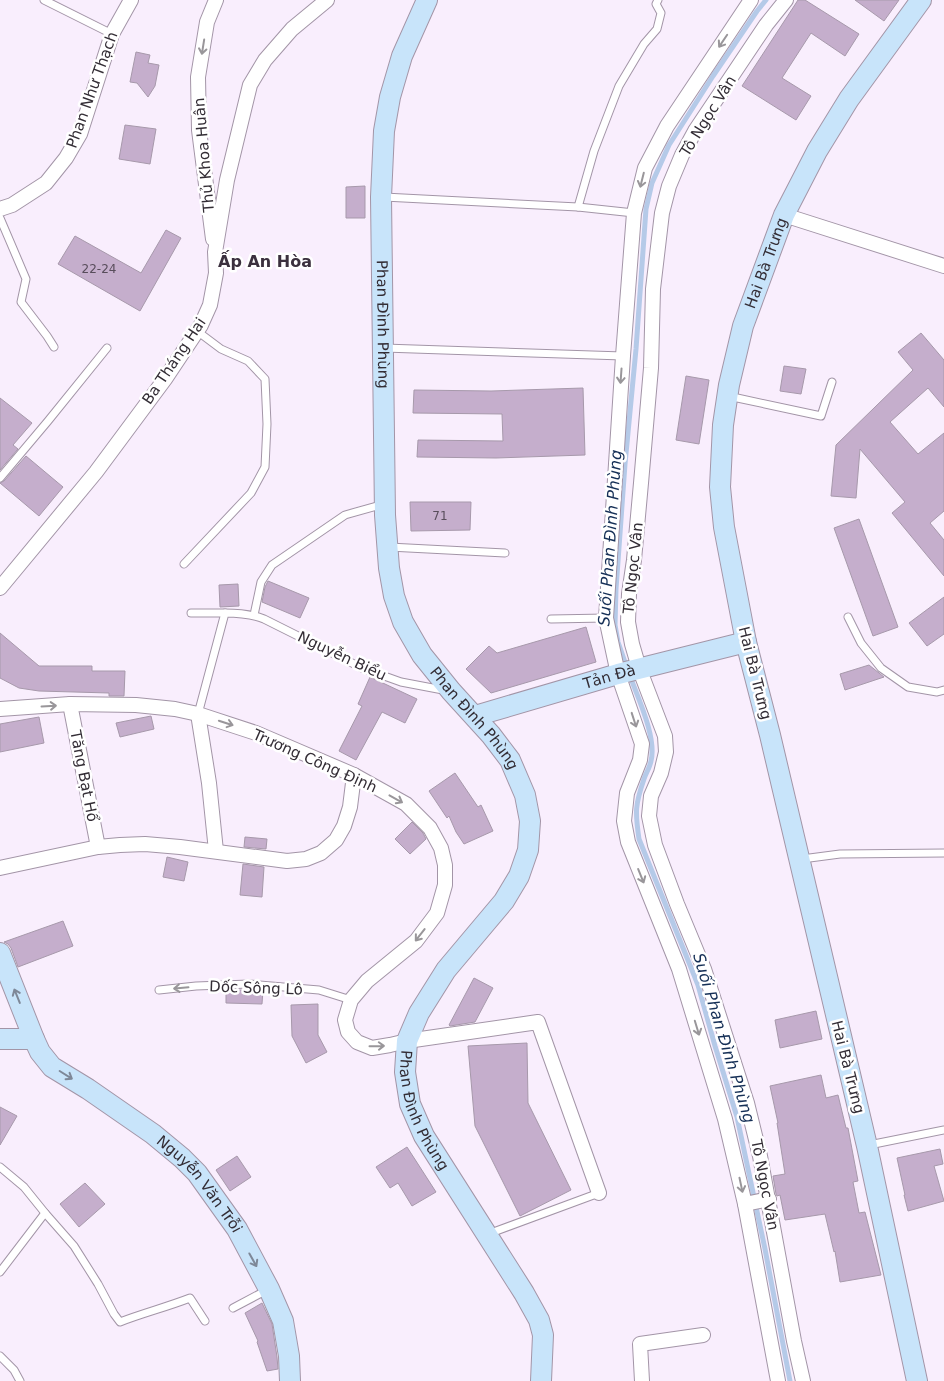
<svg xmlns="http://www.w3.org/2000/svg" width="944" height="1381" font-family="'DejaVu Sans',sans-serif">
  <rect width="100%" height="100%" fill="#f9eefd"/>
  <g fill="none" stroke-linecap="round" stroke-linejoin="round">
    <g stroke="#b5cae8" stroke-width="5">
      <polyline points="627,668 618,642 615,625 616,589 625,464 636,349 646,209 652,183 669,145 713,76 757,11 766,0"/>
      <path d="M630,676C638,698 657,738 651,761C650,767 646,773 644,779C635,805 635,812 639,839L698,985L715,1046L737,1117L765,1249L790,1381"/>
    </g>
  </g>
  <g fill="#c5aecc" stroke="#a799ab">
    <polygon points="798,0 805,0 859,34 845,56 811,33 782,78 811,96 796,120 742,86"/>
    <polygon points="855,0 899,0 884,21"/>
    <polygon points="136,52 150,55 148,63 159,65 155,86 148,97 137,83 130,82"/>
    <polygon points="125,125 156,129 150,164 119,159"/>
    <polygon points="365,186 365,218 346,218 346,187"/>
    <polygon points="166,230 181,238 140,311 58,264 75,236 141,273"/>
    <polygon points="921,333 944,360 944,407 928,388 890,422 918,454 944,433 944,511 930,523 944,540 944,576 892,513 905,502 860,449 856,498 831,496 836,445 913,370 898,352"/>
    <polygon points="784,366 806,369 801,394 780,391"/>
    <polygon points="686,376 709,380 699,444 676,440"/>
    <polygon points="583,388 585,455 496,458 417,457 418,440 503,441 502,414 413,413 414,390 491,391"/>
    <polygon points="0,398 32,423 13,445 18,449 0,470"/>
    <polygon points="26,456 63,487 39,516 0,483 4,481"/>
    <polygon points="410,502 471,502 470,530 411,531"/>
    <polygon points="859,519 898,627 873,636 834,528"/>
    <polygon points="268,581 309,598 300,618 262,602 265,587"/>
    <polygon points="238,584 239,606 220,607 219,585"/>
    <polygon points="944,597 944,634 927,646 909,623"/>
    <polygon points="586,627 596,662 491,693 466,669 489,646 497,653"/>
    <polygon points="0,633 39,666 92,666 92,671 125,671 124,696 109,696 109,693 39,691 19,688 0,678"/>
    <polygon points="869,665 884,677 845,690 840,674"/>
    <polygon points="370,677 417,699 405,723 382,712 356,760 339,751 362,706 358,704"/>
    <polygon points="151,716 154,729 120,737 116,723"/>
    <polygon points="39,717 44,743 0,752 0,724"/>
    <polygon points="455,773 478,807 481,805 493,831 464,844 456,832 449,816 447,818 429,791"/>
    <polygon points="412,822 423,833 426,839 410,854 395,839"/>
    <polygon points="245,837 267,839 266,849 244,847"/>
    <polygon points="167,857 188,862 184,881 163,877"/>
    <polygon points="243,864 264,867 262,897 240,895"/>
    <polygon points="63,921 73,946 18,967 11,948 8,944 4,942"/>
    <polygon points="474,978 493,988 475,1022 450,1026 449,1025"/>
    <polygon points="226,990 263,990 262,1004 226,1003"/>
    <polygon points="318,1004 318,1035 327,1052 306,1063 292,1036 291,1005"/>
    <polygon points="816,1011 822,1039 780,1048 775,1020"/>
    <polygon points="527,1043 528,1103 571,1190 520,1216 475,1126 468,1046"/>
    <polygon points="821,1075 826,1098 838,1095 846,1128 848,1128 858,1181 853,1182 859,1213 865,1212 881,1275 840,1282 835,1251 834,1252 825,1214 785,1220 780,1195 777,1196 776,1194 773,1176 785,1174 777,1123 778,1123 770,1086"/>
    <polygon points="0,1107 17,1116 0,1145"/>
    <polygon points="407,1147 436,1192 412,1206 398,1183 390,1188 376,1167"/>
    <polygon points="940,1149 943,1164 934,1166 944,1201 908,1211 904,1195 905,1195 897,1158"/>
    <polygon points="237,1156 251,1177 230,1191 216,1170"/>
    <polygon points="85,1183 105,1204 79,1227 60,1204"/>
    <polygon points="262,1303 272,1324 277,1357 278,1369 267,1371 257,1342 258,1341 245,1313"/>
  </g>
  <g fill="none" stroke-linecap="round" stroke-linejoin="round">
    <defs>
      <g id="lane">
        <polyline points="44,0 112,34"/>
        <polyline points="384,197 578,207 634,213"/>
        <polyline points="578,207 594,151 619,86 644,44 657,29 661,13 656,4 658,0"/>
        <polyline points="0,218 26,279 21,302 47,336 54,347"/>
        <polyline points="384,348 623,356"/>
        <polyline points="728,396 821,416 832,382"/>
        <polyline points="0,478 48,421 107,348"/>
        <polyline points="389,547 505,553"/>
        <polyline points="184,564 251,493 265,467 267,424 265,379 248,361 221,349 197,331"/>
        <polyline points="191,613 225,613"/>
        <polyline points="254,615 261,582 272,565 345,515 384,504"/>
        <polyline points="848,617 861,643 881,668 908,687 937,692 944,690"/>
        <polyline points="551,619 606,618"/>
        <path d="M198,714L225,613C239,613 251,614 264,619L362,668L401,682L443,690"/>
        <polyline points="802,859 840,854 944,853"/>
        <polyline points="159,990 196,986 249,984 319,990 351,1000"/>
        <polyline points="869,1145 944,1130"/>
        <path d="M0,1167L24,1187L45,1213L74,1246L98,1284L114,1314L120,1322C143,1313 167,1307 190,1298L205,1321"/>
        <polyline points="488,1234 599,1193"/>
        <polyline points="0,1272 45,1213"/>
        <polyline points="233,1308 267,1290"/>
        <polyline points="0,1356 14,1370 20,1381"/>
      </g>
      <g id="street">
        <polyline points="751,0 667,126 645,168 634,213 623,356 606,618 618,674 642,744 640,760 627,793 624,821 628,842 679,969 725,1119 745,1204 778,1381"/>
        <polyline points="786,0 766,25 695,131 682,155 669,186 662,213 653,289 651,368 641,483 634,560 629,594 628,622 632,644 639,668 665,736 666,752 661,773 651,796 649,816 655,845 677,904 704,969 747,1103 760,1156 794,1341 803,1381"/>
        <polyline points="0,209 12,205 46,183 66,158 80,134 112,34 131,0"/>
        <polyline points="784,215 944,266"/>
        <polyline points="213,239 199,130 198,77 207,22 216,0"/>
        <polyline points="0,588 96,472 165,379 201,325 210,305 216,273 215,252 227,180 250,85 265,60 292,29 327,0"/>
        <polyline points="70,704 98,847"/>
        <polyline points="0,709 70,704 136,705 175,709 198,714 256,733 354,775 406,804 430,828 441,848 445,865 445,885 437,913 416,941 367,981 351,1000 345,1020 348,1032 357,1042 372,1048 390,1045 407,1041 538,1022 599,1193"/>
        <polyline points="198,714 209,783 216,851"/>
        <polyline points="0,868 98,847 120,845 145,844 180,847 287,861 306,859 321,853 336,840 344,826 350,807 354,775"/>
        <polyline points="745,1204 769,1199"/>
        <polyline points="642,1381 640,1344 703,1335"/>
      </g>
      <g id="secondary">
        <path id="s1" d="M427,0L402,56L390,97L384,131L381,197L385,515L389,568L394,596L403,622L422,655L451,691L491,735L510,760L525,795L530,821L528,850L519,876L504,901L446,970L419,1013L407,1041L405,1072L410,1104L424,1136L524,1293L539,1320L543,1335L541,1381"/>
        <path id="s2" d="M475,716L618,674L746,642"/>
        <path id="s3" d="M0,953L34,1039L40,1052L52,1067L88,1089L153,1134L182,1158L197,1173L237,1229L269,1289L283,1321L289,1356L290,1381"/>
        <polyline points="0,1039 34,1039"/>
        <path id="s4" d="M917,1381L867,1146L770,735L746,642L724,527L720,487L723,425L729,385L743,326L784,215L817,151L849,99L921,0"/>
      </g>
    </defs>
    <use href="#lane" stroke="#a395a7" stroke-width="9"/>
    <use href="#street" stroke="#a395a7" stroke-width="16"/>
    <use href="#secondary" stroke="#a395a7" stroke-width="22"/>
    <use href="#lane" stroke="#fff" stroke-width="7"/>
    <use href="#street" stroke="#fff" stroke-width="14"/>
    <use href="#secondary" stroke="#c8e4fa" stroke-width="20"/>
  </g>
  <defs><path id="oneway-shaft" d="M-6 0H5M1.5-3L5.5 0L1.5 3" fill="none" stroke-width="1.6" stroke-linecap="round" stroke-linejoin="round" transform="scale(1.25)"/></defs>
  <g stroke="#99969a">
    <use href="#oneway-shaft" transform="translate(723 41) rotate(124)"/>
    <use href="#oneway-shaft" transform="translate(203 47) rotate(99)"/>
    <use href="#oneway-shaft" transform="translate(642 180) rotate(104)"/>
    <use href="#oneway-shaft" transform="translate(621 376) rotate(94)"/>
    <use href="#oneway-shaft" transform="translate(49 706) rotate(-3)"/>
    <use href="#oneway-shaft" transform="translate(634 720) rotate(72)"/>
    <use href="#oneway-shaft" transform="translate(226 723) rotate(18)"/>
    <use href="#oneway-shaft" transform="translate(396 799) rotate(29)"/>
    <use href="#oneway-shaft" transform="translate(641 876) rotate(68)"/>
    <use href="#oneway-shaft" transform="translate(420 935) rotate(128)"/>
    <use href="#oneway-shaft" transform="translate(181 988) rotate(175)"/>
    <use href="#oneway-shaft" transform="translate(697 1028) rotate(73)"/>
    <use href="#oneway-shaft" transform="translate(377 1046) rotate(-1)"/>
    <use href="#oneway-shaft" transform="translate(741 1185) rotate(78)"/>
  </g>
  <g stroke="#7e8898">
    <use href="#oneway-shaft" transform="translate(17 996) rotate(-112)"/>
    <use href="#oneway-shaft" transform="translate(66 1075) rotate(32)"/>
    <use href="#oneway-shaft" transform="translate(253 1260) rotate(61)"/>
  </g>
  <g text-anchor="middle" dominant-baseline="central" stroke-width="5" stroke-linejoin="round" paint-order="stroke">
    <g font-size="12" fill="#584d5b">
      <text x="99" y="269">22-24</text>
      <text x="440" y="516">71</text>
    </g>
    <g font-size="15" fill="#332d35" stroke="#fff">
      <text transform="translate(92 90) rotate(-70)">Phan Như Thạch</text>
      <text transform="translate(708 116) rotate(-58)">Tô Ngọc Vân</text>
      <text transform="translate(204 155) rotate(-95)">Thủ Khoa Huân</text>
      <text stroke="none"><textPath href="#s4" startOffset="1146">Hai Bà Trưng</textPath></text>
      <text stroke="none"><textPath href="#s1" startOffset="332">Phan Đình Phùng</textPath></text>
      <text transform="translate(174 361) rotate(-56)">Ba Tháng Hai</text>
      <text transform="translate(633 568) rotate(-84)">Tô Ngọc Vân</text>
      <text transform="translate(342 656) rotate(25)">Nguyễn Biểu</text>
      <text transform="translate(755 673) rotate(76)">Hai Bà Trưng</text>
      <text stroke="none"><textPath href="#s2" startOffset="140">Tản Đà</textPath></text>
      <text stroke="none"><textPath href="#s1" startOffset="752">Phan Đình Phùng</textPath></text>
      <text transform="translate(315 761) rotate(24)">Trương Công Định</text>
      <text transform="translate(84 776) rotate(79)">Tăng Bạt Hổ</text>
      <text transform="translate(256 988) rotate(2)">Dốc Sông Lô</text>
      <text transform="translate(848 1067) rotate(76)">Hai Bà Trưng</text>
      <text stroke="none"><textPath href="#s1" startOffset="1202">Phan Đình Phùng</textPath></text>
      <text transform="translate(765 1185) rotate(79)">Tô Ngọc Vân</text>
      <text stroke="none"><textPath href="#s3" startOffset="316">Nguyễn Văn Trỗi</textPath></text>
    </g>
    <g font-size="16" font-weight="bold" fill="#3b303e" stroke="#fff">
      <text x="265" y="261">Ấp An Hòa</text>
    </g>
    <g font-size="16" font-style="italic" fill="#152f56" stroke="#fff">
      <text transform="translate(610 538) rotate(-86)">Suối Phan Đình Phùng</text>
      <text transform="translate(724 1038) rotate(73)">Suối Phan Đình Phùng</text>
    </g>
  </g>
</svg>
